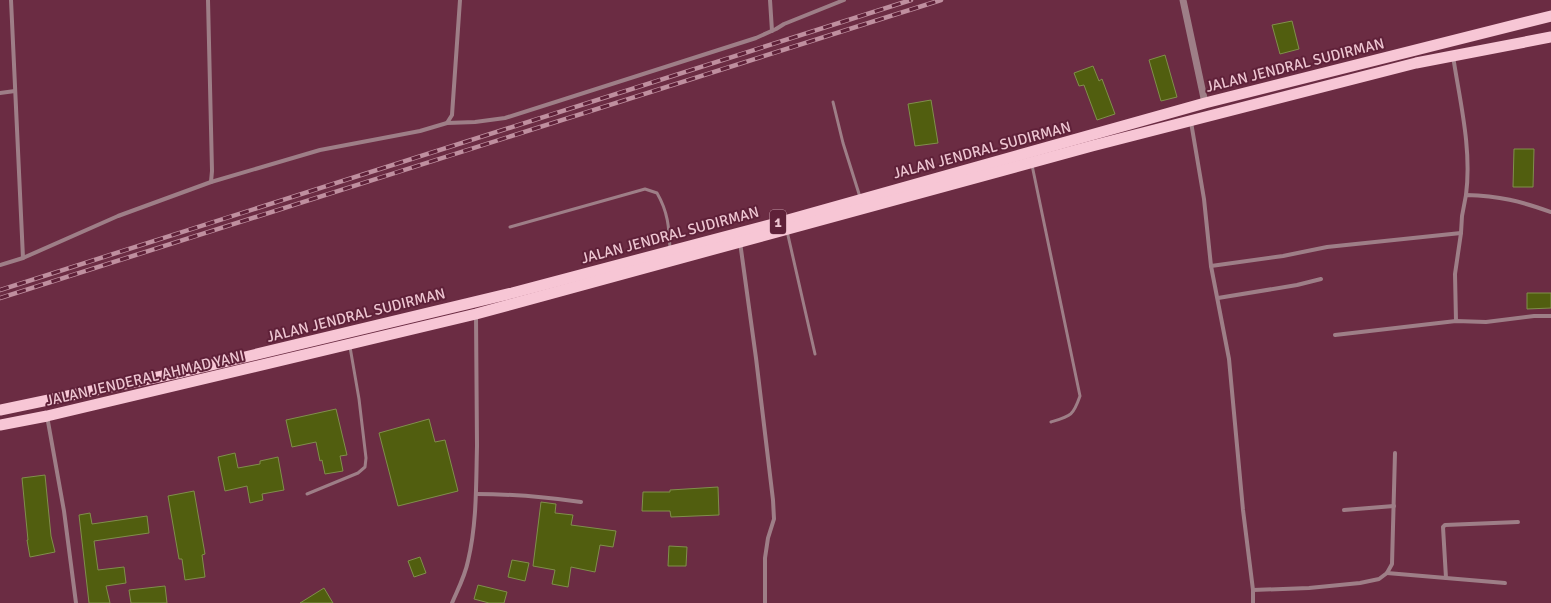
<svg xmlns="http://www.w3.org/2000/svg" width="1551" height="603" font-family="Signika,sans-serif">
  <rect width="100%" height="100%" fill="#6b2c43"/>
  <g fill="#515e0f" stroke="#808f4b">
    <polygon points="1292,21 1299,49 1280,54 1272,25"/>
    <polygon points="1165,55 1177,97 1161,101 1149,60"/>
    <polygon points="1093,66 1099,81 1102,79 1115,114 1097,120 1084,85 1079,86 1074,73"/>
    <polygon points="931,100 938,143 915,146 908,104"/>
    <polygon points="1514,149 1534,149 1533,187 1513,187"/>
    <polygon points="1527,293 1551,293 1551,308 1527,309"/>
    <polygon points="336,409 347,455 340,456 343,471 325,474 322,460 320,461 316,442 292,447 286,420"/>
    <polygon points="429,419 435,442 445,440 458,491 398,506 379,433"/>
    <polygon points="235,453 238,468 260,464 260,461 278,457 284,490 262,494 263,500 250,503 247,486 225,491 218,457"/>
    <polygon points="45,475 51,536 55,552 30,557 27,540 28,540 22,478"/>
    <polygon points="718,487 719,515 671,517 670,511 642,511 643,492 670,492 670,490"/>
    <polygon points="194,491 205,554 202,555 205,577 185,580 182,559 179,559 168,496"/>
    <polygon points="541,502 556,504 555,513 573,515 571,525 616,531 613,547 600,545 595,572 571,567 568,587 552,584 555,570 533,566"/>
    <polygon points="90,513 92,524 147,516 149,533 94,541 98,570 124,567 126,583 106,586 110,603 89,603 79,515"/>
    <polygon points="669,546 687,547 686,566 668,566"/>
    <polygon points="420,557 426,573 414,577 408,561"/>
    <polygon points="512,560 529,563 525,581 508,577"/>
    <polygon points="478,585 507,592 504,603 489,603 474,599"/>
    <polygon points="165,586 167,603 131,603 129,590"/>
    <polygon points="324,588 333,603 300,603"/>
  </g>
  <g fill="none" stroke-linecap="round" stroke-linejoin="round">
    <g stroke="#9e7e87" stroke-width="3">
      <polyline points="833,102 843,143 860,197"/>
      <path d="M1032,165L1080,396C1073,416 1071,416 1051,422"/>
      <path d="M510,227L645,189L657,193C668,212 669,227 670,249"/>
      <polyline points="787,231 815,354"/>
      <polyline points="307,494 358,473 365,467 366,458 359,399 350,347"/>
    </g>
    <g stroke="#9e7e87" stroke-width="4">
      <polyline points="11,0 23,258"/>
      <polyline points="208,0 212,171 211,182"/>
      <polyline points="770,0 772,31"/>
      <path d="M1453,56C1460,102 1472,149 1466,195"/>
      <polyline points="0,93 15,91"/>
      <polyline points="1191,122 1204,199 1211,266 1229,359 1243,510 1253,590 1253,603"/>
      <polyline points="447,123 452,115 460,0"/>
      <polyline points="740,242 756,358 773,500 774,519 768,538 765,558 765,603"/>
      <polyline points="0,265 23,258 118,216 211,182 320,150 420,131 447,123 475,122 505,118 756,38 776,29 784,24 844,0"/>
      <path d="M1211,266L1283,256L1327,247L1461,233L1462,216L1466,195C1500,196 1520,201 1551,212"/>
      <polyline points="1218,298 1297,285 1321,279"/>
      <polyline points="1456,321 1455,274 1461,233"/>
      <polyline points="1335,335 1456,321 1486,322 1534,316 1551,316"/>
      <polyline points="47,416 64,511 76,603"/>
      <path d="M476,494C512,494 546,497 581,502"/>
      <polyline points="1344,510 1394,506"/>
      <polyline points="1387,573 1505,583"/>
      <polyline points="1446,578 1443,527 1445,525 1518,522"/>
      <polyline points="1253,590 1309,588 1360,583 1379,579 1387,573 1392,564 1395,453"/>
      <path d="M452,603C458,589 465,576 468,561C477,523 476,484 477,446C477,402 476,359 476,315"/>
    </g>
    <polyline stroke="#9e7e87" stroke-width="7" points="1183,0 1205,103"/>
    <g stroke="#f7c6d5" stroke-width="11">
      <polyline points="0,410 182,372 512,293 777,223 1205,103 1551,16"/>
      <polyline points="0,425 47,416 476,314 1092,146 1416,63 1551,37"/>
    </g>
    <defs>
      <g id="rail">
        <polyline points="0,290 911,0"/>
        <polyline points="0,298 941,0"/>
      </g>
    </defs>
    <use href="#rail" stroke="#bf8f9f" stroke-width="4.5"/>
    <use href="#rail" stroke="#5f2139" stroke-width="3" stroke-dasharray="9" stroke-linecap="butt"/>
  </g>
  <g text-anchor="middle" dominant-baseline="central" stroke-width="4" stroke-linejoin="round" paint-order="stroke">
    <rect fill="#5f2139" stroke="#c394a4" stroke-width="1" x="770" y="210" width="16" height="24" rx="3"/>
    <g font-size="14" font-weight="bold" fill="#eec6d2">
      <text x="778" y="222">1</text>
    </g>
    <g font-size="15" fill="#eec6d2" stroke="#5f2139">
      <text transform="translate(1295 65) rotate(-14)">JALAN JENDRAL SUDIRMAN</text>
      <text transform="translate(982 150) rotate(-15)">JALAN JENDRAL SUDIRMAN</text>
      <text transform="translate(670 235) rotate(-15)">JALAN JENDRAL SUDIRMAN</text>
      <text transform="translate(356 315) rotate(-14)">JALAN JENDRAL SUDIRMAN</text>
      <text transform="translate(145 378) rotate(-13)">JALAN JENDERAL AHMAD YANI</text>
    </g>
  </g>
</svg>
